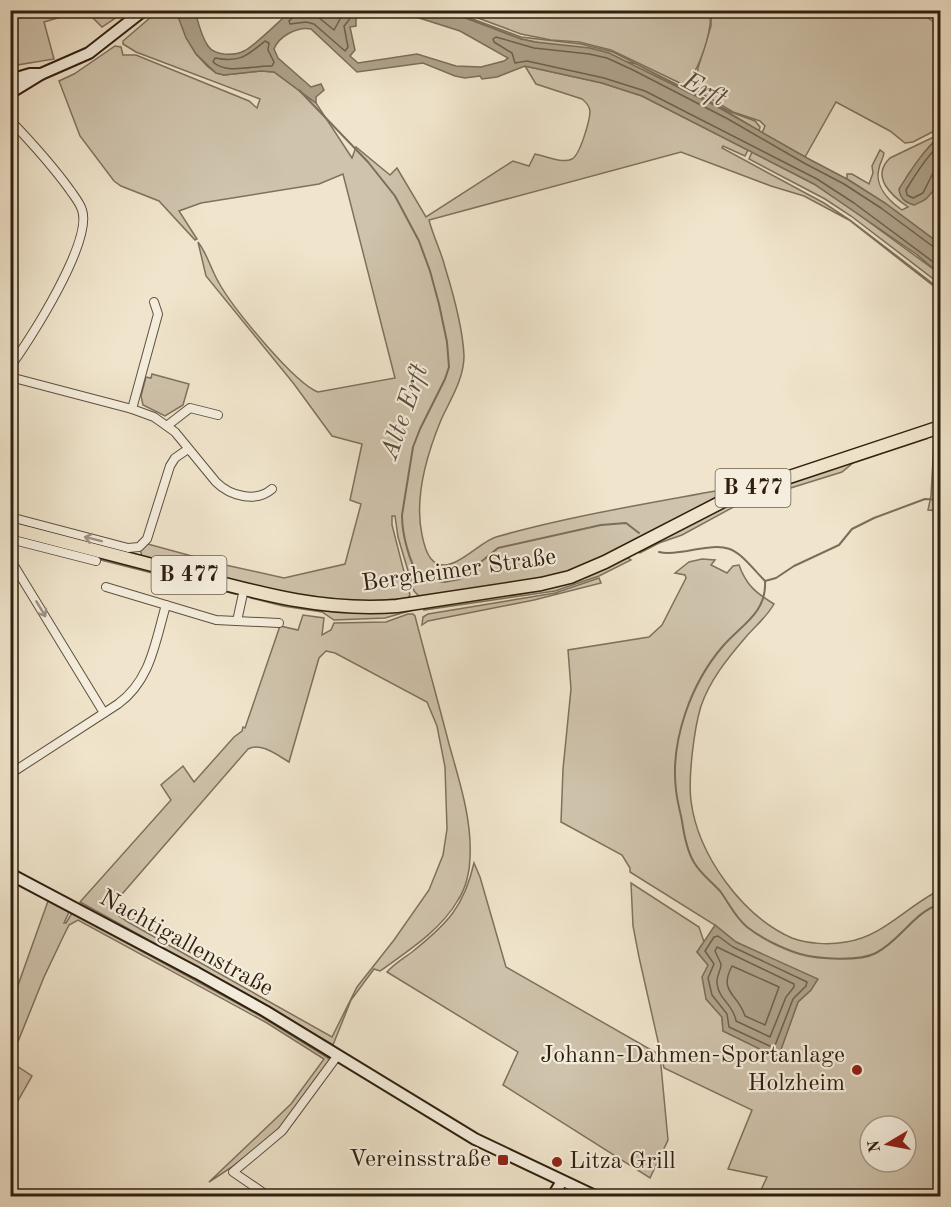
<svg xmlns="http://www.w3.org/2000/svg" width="951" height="1207" font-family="'Old Standard TT',serif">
  <rect width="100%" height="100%" fill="#f0e5cc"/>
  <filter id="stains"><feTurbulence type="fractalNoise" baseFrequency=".00333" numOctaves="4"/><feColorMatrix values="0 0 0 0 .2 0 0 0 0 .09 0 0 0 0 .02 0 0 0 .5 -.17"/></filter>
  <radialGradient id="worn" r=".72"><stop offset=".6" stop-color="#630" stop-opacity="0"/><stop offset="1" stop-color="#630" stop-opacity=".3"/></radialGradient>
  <g fill="#cfc3ac" stroke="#7f715d" stroke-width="1.5" fill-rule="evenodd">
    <polygon points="917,10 935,23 940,21 940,128 913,142 905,143 890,131 836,102 805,157 762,133 765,126 760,121 733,112 696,90 698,68 711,26 711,11"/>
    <polygon points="10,11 11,10 81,11 44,22 54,59 11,66"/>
    <polygon points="86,11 126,11 102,27"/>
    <path d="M158,11H176L187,38L196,54L207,66L216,73L224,75L261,71L274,72L316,103L352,158L356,147L390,175L397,168L426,217L513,161L529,166L535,154C546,156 562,164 572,159C580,155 590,120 590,111C589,105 586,102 582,99L536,84L525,66L602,83L642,96L748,150L745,156L723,146L722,148L824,203L850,220L940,289V291L849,220L804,196L771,186L681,152L429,220C433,236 441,251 445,267C453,293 463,329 464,356C464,379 450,400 441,420C427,454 414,498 422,535C424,544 427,558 436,563C454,573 479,542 496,537C576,514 660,502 741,486L583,567L556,576L424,597L419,596L414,591L398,537L395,516H392V525L410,595L408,598L358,602L323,600L281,593L143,559L140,550L148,544L221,564L284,578L345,564L361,504L350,500L362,444L332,436L294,384L206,276L198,242C208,255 211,270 219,283C233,308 294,383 318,392L395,378L343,174L319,184L201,203L179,211L197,239L195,240L159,201L121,186L114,181L80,136L59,81L74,74L115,46L121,47L123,55H136L249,101L257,108L260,99L136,52L123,44V41Z"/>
    <polygon points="447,11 451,11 521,37 581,44 613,52 731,112 755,121 760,127 759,131 731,114 636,64 521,39"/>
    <path d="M459,11H710C713,29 699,73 684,85L611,50L579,42L551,40L521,34Z"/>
    <path d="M940,134V138C928,143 926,154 918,163C913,169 910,171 906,178L932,190L940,174V244L885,203L847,179V174H852L869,184L873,173L872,166L880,150L884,153C883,159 880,163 879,168C874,186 889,201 902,210L908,207C892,196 870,177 890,158Z"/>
    <polygon points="752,152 814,184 850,208 940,274 940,284 851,216 825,199 749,159"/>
    <polygon points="152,374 189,384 183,405 165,416 143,405 141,396 146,377 151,378"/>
    <polygon points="923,438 926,439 853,463 842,472 739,504 682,535 659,543 640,553 639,550 720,505"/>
    <polygon points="940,439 940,511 928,510 931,496 934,441"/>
    <polygon points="10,533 233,591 235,594 97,559 85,554 11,535"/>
    <polygon points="628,558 631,560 599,576 555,591 424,610 425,607"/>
    <path d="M702,559L715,560L711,565L727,573L733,566L739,565C746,585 756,593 774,604C766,618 755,626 745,638C727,659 710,680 701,706C694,729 688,778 691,801C698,855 742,916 792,938C808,944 829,945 846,942C883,937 908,905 940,890V1196H771L761,1190L767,1177L728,1169L752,1110L664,1068L639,957L633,926L631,883L699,927L704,942L697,952L708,965L706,999L722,1017L723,1031L778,1057L798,1002L811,990L768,958L736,942L715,925L630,872V868L622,855L561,822L563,769L571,689L568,650L649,637L662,625L686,578L685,575L675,573L689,562ZM870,1126H906V1162H870Z"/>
    <polygon points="599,578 601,583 534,600 428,621 422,625 423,617 428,614 555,593"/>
    <polygon points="253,596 305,608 344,612 412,608 413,610 385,618 334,620 322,612 283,606 251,598"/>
    <path d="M408,614H413L415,616C426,659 438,701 449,744C459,780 472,819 470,857C470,871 466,888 458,900C441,930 408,951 380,971L374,969L351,1000L333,1045L268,1006L80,902L171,800L161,785L183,766L194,782L234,737L242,731L243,727L245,728L280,626L298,630L303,615L324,618L322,635L331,630L334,623L386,622ZM326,651L335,653L427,702L437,726L445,767L447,829L443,855L429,890L394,940L357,987L332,1037L128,922L119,916L113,907L116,901L248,749C261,742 277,755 289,762L319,658Z"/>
    <path d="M474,863L480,877L506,967L660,1055L668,1140L650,1178L503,1085L518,1052L387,972C394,964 404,958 412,952C447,924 464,907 474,863Z"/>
    <polygon points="48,901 69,912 64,923 66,923 72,913 262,1017 328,1058 329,1061 280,1129 232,1167 209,1182 291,1104 324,1059 267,1023 78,920 69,925 63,937 44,977 11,1059 11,986 17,988"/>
    <polygon points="11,1062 32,1076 11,1113"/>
  </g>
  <g fill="#aea28b" stroke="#7b6e59" stroke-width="1.5">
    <path d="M291,11H358L359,17L356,19V26L350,27L355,50L350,56L358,63L417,54L456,66L481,67L504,61L508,58L460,31L394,10L447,11L521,39L535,42L590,48L609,53L716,106L807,158L847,179L885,203L940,244V274L916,254L814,184L642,96L602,83L525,66L497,77L482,79L480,76L465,78L455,76L423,63L357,72L311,29C298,26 279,36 274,49L278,58L311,87L321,84L324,90L316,97V103L274,72L261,71L224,75L216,73L196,54L186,38L176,11H195C198,22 201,36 208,46C215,56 234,56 244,51C255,46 280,20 291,11Z"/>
    <path d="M940,138C941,158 943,184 927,198C924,201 918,203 914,205C905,202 900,199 899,189C908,175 926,145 940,138Z"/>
    <polygon points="715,925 736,942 818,979 811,990 798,1002 778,1058 723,1031 722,1017 706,999 702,977 708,965 697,952"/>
  </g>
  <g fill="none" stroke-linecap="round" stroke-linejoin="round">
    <g stroke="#6e604c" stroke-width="1.5">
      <polyline points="295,10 294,16 289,21 290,24 306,22 314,24 345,51 348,47 344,26 349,20 353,10"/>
      <polyline points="302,10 304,14 318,17 334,30 345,10"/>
      <path d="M265,41L269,43L268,50L274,62L272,66C254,65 227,75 213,62L215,58C239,63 247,56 265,41Z"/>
      <path d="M940,144C927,156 915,175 906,190L907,195L913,198L923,193L933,173L940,171"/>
      <polyline points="940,249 935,248 881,208 844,184 804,163 728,119 633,70 607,58 589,54 534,48 496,37 493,39 494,42 512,53 515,63 527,61 604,78 645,91 817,179 854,203 940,267"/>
      <polygon points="718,936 733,947 807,982 806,986 793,999 774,1048 729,1027 727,1014 712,995 708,978 714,964 705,951 714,937"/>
      <path d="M717,947L794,984V987L786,997L770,1037L736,1021C734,1005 718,999 717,983C716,976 721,971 721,964L715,951Z"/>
      <path d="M732,966L779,987L765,1025L745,1016C738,993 718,993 732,966Z"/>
    </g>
    <g stroke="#7b6e59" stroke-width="2">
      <path d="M299,90L368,162L395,196L419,241L430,271L439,304L447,342L449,367L445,379L420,429L413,447L402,515C402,534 409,562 420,578L444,582L460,579L498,548L601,525L626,523L639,533"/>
      <path d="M659,552C669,555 677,552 687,551C734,542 733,547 765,581"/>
      <path d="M765,581C767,613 741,625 723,646C691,683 670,741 676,790C677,800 680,811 682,821C684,835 687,852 695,864C702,875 712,882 720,891C729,903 735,917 747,927C761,938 783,949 800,954C818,959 859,962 876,953C901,940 914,912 940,904"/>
      <polyline points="765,581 776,578 794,566 839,545 852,529 874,518 925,499 940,500"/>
    </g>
    <defs>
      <g id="minor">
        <path d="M10,120C31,142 52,165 70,190C74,196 80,203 82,210C93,241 30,340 10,367"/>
        <path d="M10,377L132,409L154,417L175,432L216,482C230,496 256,503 272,489"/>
        <polyline points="132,409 158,314 154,302"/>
        <polyline points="168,425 190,408 218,415"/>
        <polyline points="10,517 128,548 139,547 147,539 170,466 175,458 188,449"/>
        <polyline points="10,539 96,561"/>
        <polyline points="10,559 104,713"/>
        <polyline points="106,587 216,620 279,623"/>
        <polyline points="237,621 244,589"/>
        <path d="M10,774L118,704C151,680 155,642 166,605"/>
        <polyline points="268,1196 233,1172 282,1131 338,1055"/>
      </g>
      <g id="secondary">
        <polyline points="10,80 30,74 41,74"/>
        <polyline points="10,93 41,74 89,53 144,10"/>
        <polyline points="10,874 197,973 265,1011 475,1139 595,1196"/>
        <polyline points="553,1196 562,1181"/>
      </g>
      <path id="primary" d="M10,528C68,543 125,558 183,573C255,592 321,612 397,606L541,584L570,577L605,562L735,495L940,427"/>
    </defs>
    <use href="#minor" stroke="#5f503e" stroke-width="10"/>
    <use href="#secondary" stroke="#2f1f0e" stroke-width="14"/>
    <use href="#primary" stroke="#2f1f0e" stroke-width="15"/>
    <use href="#minor" stroke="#f5eede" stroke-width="8"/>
    <use href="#secondary" stroke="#f5eede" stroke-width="10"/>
    <use href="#primary" stroke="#f0e5cc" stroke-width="12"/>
  </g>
  <defs><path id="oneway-shaft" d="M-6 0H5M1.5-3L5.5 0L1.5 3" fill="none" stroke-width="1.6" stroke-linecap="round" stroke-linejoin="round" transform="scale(1.5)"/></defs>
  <g stroke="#9c9180">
    <use href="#oneway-shaft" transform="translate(93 539) rotate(-166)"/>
    <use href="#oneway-shaft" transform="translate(41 609) rotate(59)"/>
  </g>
  <g fill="#8f2418" stroke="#f5eede" stroke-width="2">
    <circle cx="857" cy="1070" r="6"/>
    <rect x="497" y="1154" width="12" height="12" rx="3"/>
    <circle cx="557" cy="1162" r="6"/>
  </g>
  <g text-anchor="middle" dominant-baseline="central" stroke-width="4.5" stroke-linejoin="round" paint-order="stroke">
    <g fill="#f5eede" stroke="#6a5d4c" stroke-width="1.5">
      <rect x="715.5" y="469" width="75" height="38" rx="4.5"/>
      <rect x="151.5" y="556" width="75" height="38" rx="4.5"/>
    </g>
    <g font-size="22" font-weight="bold" fill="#2f1f0e">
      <text x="753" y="488">B 477</text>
      <text x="189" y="575">B 477</text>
    </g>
    <g font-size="24" fill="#2f1f0e" stroke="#f5eede">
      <text transform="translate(459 571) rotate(-8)">Bergheimer Straße</text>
      <text transform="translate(186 944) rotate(29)">Nachtigallenstraße</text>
    </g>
    <g font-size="24" fill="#2f1f0e" stroke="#f5eede" text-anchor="end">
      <text x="845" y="1056">Johann-Dahmen-Sportanlage<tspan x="845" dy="28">Holzheim</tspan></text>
      <text x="491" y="1160">Vereinsstraße</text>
      <text x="569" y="1162" text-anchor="start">Litza Grill</text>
    </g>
    <g font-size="26" font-style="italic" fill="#5b4d3a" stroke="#f5eede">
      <text transform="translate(704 90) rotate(28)">Erft</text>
      <text transform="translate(405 412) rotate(-71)">Alte Erft</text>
    </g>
  </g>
  <rect width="951" height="1207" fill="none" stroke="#f0e5cc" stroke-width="36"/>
  <rect x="12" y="12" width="927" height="1183" fill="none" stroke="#2f1f0e" stroke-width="3"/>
  <rect x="18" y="18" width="915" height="1171" fill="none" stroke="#2f1f0e" stroke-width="1.5"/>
  <g transform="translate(888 1144) rotate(260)"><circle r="28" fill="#f5eede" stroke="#a69b8b" stroke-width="1.5"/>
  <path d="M0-4.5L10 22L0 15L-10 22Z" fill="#8f2418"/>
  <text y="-9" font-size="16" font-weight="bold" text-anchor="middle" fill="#2f1f0e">N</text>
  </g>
  <rect width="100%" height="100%" filter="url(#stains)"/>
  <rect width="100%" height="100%" fill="url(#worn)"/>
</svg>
